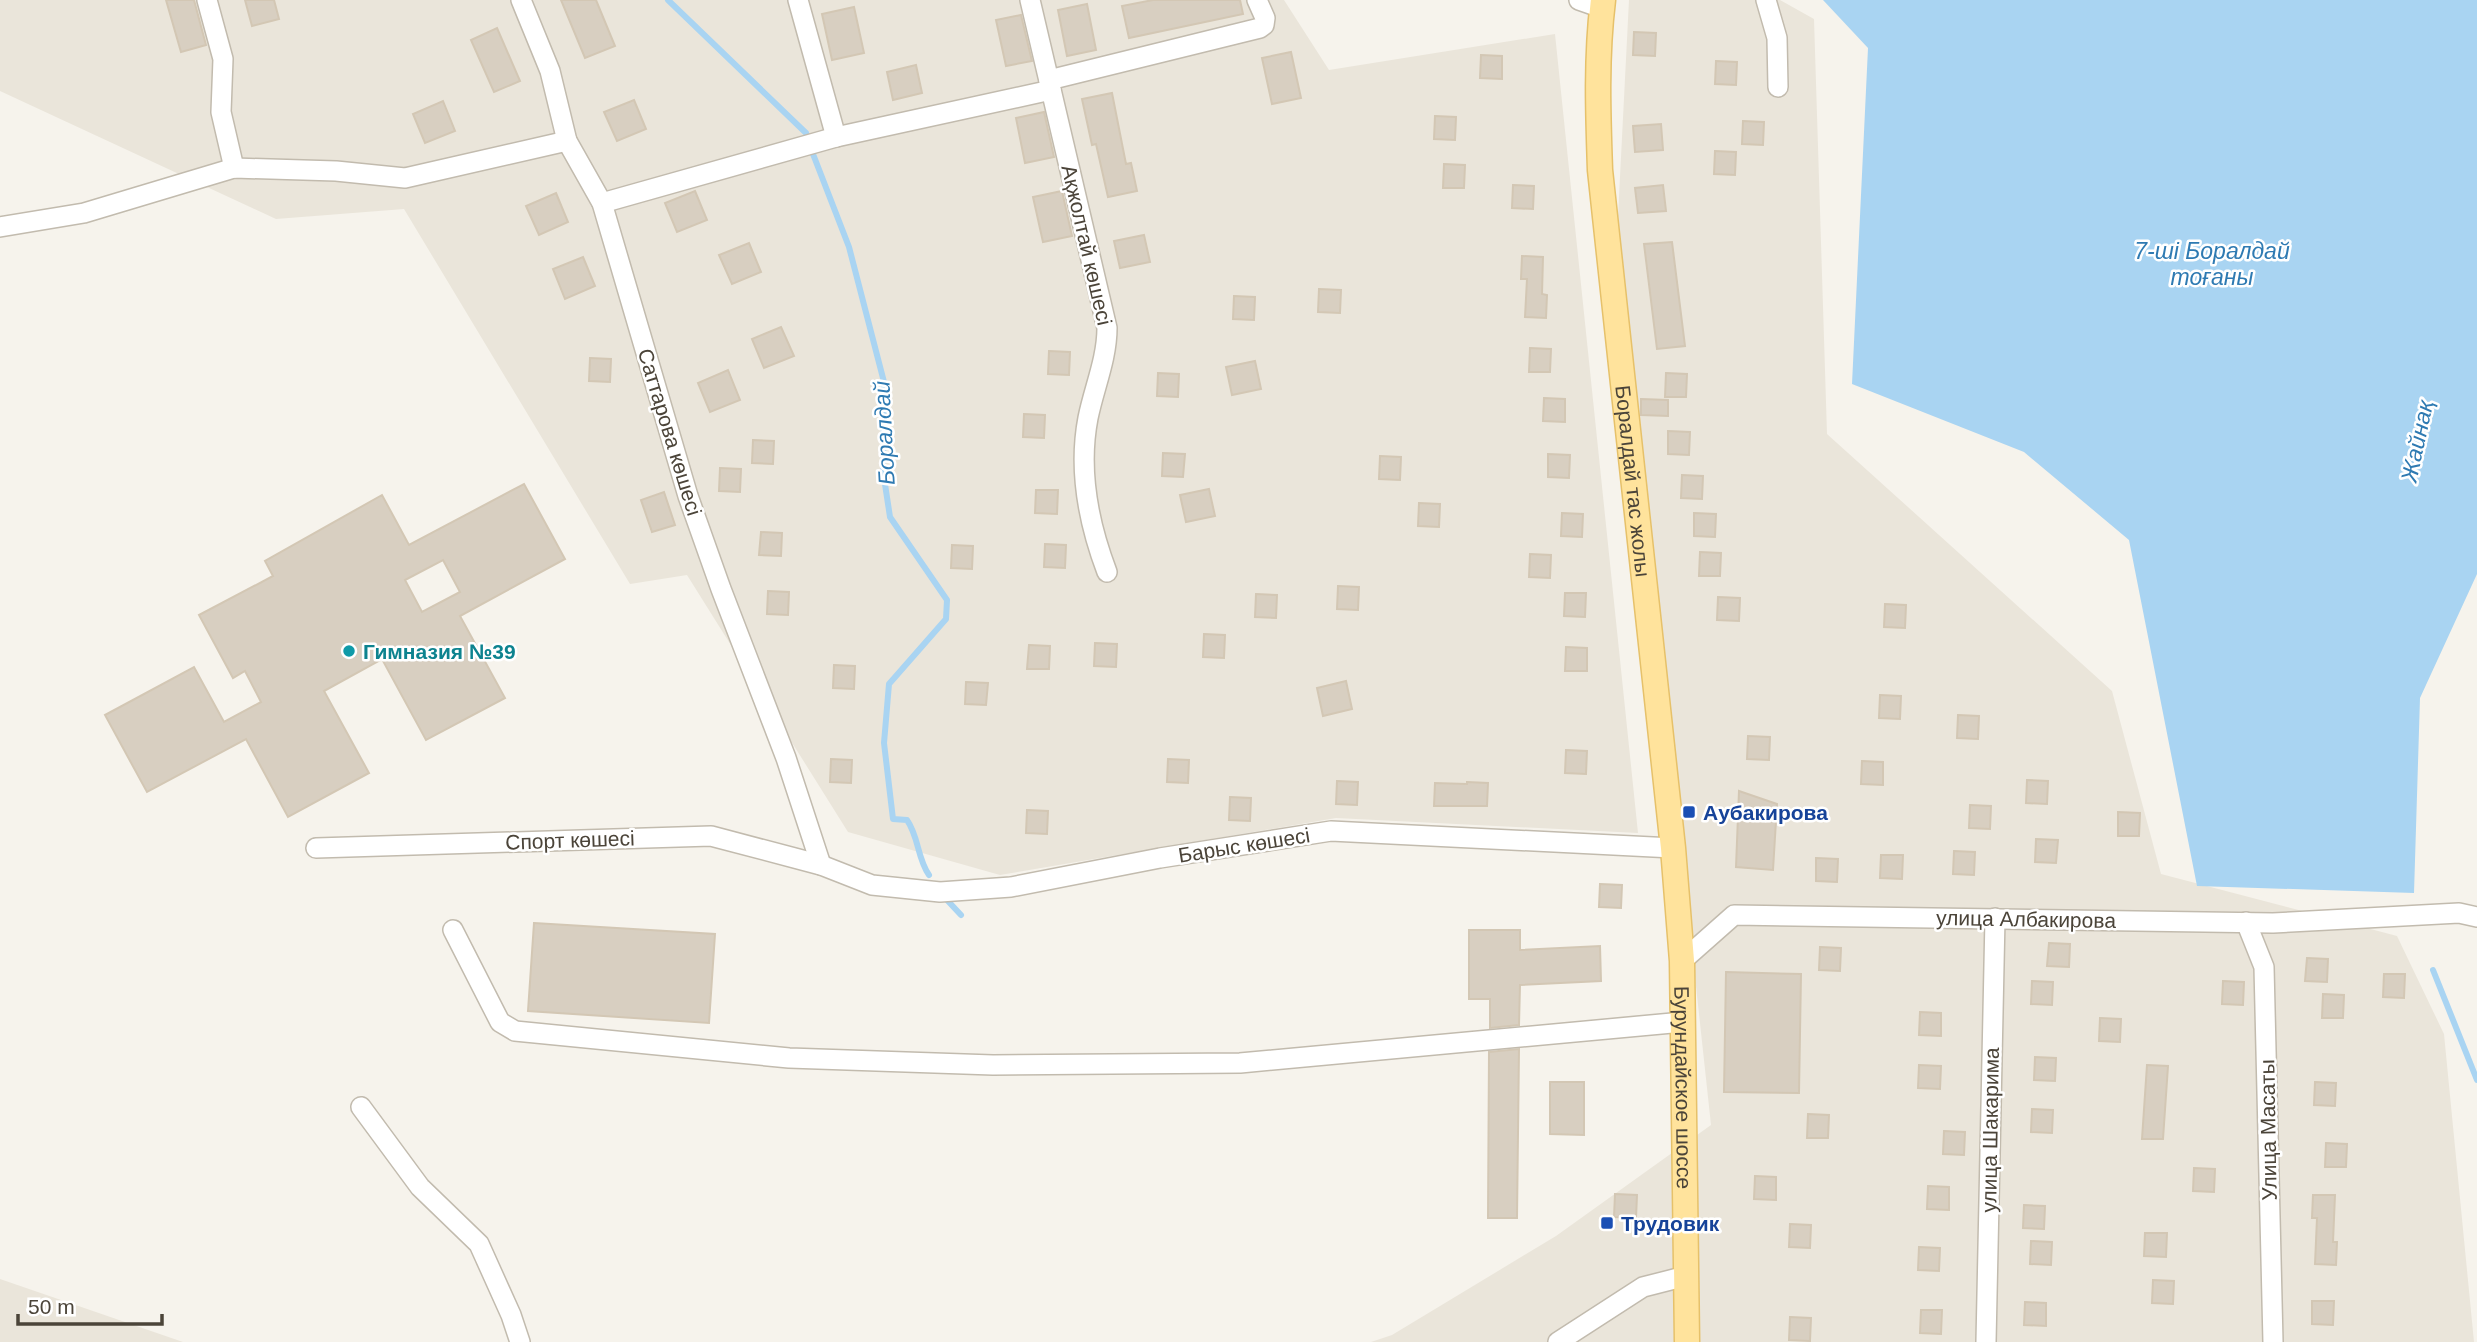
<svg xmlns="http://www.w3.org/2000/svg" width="2477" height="1342" font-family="Helvetica,sans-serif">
  <rect width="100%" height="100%" fill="#f6f3ec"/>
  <g fill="#eae5da">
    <polygon points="0,0 1284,0 1329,70 1555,34 1638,833 1336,818 1000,875 848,832 687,575 630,584 404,209 276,219 0,91"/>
    <polygon points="1629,0 1780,0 1814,19 1827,434 2112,691 2161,874 2397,936 2444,1034 2474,1342 1371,1342 1392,1335 1556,1236 1711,1125 1636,430 1618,216"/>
    <polygon points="0,1279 183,1342 0,1342"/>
  </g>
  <polygon fill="#a9d4f2" points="1823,0 2477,0 2477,574 2420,698 2414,893 2197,886 2129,540 2024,452 1852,384 1868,48"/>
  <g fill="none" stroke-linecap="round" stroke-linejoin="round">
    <g stroke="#a9d4f2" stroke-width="6">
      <polyline points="668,0 806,133"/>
      <path d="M813,154L849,247L884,382L883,471L890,517L947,600L946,619L889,684L884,743L893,819L907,820C919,837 917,858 929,875"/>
      <polyline points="947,900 961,915"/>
      <polyline points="2433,970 2477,1080"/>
    </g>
  </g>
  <g fill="#d8cfc1" stroke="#d3c7b4" stroke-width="2" fill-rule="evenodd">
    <polygon points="166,0 194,0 206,45 181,52"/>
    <polygon points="245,0 274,0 279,19 252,26"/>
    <polygon points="561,0 596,0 615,46 585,58"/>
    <polygon points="1153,0 1240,0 1243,14 1129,38 1122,6"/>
    <polygon points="1087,4 1096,50 1067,56 1058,10"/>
    <polygon points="854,7 864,53 832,60 822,14"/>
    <polygon points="1021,15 1032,61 1006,66 996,20"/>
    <polygon points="497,28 520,81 494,92 471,40"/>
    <polygon points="1634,32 1656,33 1655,56 1633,55"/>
    <polygon points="1291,52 1301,98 1272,104 1262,58"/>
    <polygon points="1481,55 1502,56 1502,79 1480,78"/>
    <polygon points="1716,61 1737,62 1736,85 1715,84"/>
    <polygon points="916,65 922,93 893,100 887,72"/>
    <polygon points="1112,93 1126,164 1131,163 1137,191 1108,197 1096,144 1092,145 1082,99"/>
    <polygon points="634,100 646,129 617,141 604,112"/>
    <polygon points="443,101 455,131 425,143 413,114"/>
    <polygon points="1044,112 1054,157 1025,163 1016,118"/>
    <polygon points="1435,116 1456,117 1455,140 1434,139"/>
    <polygon points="1743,121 1764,122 1763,145 1742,144"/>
    <polygon points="1661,124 1663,150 1635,152 1633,126"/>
    <polygon points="1715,151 1736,152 1735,175 1714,174"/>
    <polygon points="1444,164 1465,165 1464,188 1443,188"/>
    <polygon points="1513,185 1534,186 1533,209 1512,208"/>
    <polygon points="1663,185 1666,211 1638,213 1635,188"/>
    <polygon points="695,191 707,220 677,232 665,203"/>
    <polygon points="1062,191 1072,236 1043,242 1033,197"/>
    <polygon points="556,193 568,222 539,235 526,206"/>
    <polygon points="1144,235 1150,262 1120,268 1114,241"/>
    <polygon points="1672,242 1685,346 1657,349 1644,244"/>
    <polygon points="749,243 761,272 732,284 719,255"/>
    <polygon points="1522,256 1543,257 1542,294 1547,295 1546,318 1525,317 1527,279 1521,279"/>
    <polygon points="583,257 595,286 565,299 553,269"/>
    <polygon points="1319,289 1341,290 1340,313 1318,312"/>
    <polygon points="1234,296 1255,297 1254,320 1233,319"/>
    <polygon points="781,327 794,356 764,368 752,339"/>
    <polygon points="1530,348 1551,349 1550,372 1529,372"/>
    <polygon points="1049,351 1070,352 1069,375 1048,374"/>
    <polygon points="590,358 611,359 610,382 589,381"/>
    <polygon points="1255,361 1261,389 1232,395 1226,367"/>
    <polygon points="728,370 740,400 710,412 698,383"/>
    <polygon points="1158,373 1179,374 1178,397 1157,396"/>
    <polygon points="1666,373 1687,374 1686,397 1665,397"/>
    <polygon points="1544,398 1565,399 1565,422 1543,421"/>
    <polygon points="1641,399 1668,400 1668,416 1641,415"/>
    <polygon points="1024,414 1045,415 1044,438 1023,437"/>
    <polygon points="1668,431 1690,432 1689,455 1668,454"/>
    <polygon points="753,440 774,441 773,464 752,463"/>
    <polygon points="1163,453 1185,454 1183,477 1162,476"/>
    <polygon points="1548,454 1570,455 1569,478 1548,477"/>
    <polygon points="1380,456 1401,457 1400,480 1379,479"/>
    <polygon points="720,468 741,469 740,492 719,491"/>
    <polygon points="1682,475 1703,476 1702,499 1681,498"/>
    <path d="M524,484L565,559L460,616L505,698L426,740L382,659L324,691L369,773L288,817L246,739L147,792L105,715L194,667L224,722L261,702L245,671L233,678L199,615L273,576L265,561L382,495L409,545ZM443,560L460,592L422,612L405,580Z"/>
    <polygon points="1209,489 1215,516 1186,522 1180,495"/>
    <polygon points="1036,490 1058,490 1057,514 1035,513"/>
    <polygon points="664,492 675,525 652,532 641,500"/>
    <polygon points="1419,503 1440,504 1439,527 1418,526"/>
    <polygon points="1562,513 1583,514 1582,537 1561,536"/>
    <polygon points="1694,513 1716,514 1715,537 1694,536"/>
    <polygon points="761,532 782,533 781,556 759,555"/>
    <polygon points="1045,544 1066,545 1065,568 1044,567"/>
    <polygon points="952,545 973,546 972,569 951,568"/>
    <polygon points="1700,552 1721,553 1720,576 1699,576"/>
    <polygon points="1530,554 1551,555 1550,578 1529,577"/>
    <polygon points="1338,586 1359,587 1358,610 1337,609"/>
    <polygon points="768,591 789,592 788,615 767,614"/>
    <polygon points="1565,593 1586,593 1585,617 1564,616"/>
    <polygon points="1256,594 1277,595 1276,618 1255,617"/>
    <polygon points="1718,597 1740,598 1739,621 1717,620"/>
    <polygon points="1885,604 1906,605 1905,628 1884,627"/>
    <polygon points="1204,634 1225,635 1224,658 1203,657"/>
    <polygon points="1095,643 1117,644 1116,667 1094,666"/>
    <polygon points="1029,645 1050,646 1049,669 1027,669"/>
    <polygon points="1566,647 1587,648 1587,671 1565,671"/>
    <polygon points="834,665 855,666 854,689 833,688"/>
    <polygon points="1346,681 1352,709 1323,716 1317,688"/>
    <polygon points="966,682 988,683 986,705 965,704"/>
    <polygon points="1880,695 1901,696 1900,719 1879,718"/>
    <polygon points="1958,715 1979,716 1978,739 1957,738"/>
    <polygon points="1748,736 1770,737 1769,760 1747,759"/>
    <polygon points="1566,750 1587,751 1586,774 1565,773"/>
    <polygon points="831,759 852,760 851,783 830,782"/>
    <polygon points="1168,759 1189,760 1188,783 1167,782"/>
    <polygon points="1862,761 1883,762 1883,785 1861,784"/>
    <polygon points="2027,780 2048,781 2047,804 2026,803"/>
    <polygon points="1337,781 1358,782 1357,805 1336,804"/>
    <polygon points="1467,782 1488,783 1487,806 1434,806 1435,783 1467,784"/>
    <polygon points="1739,791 1777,804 1773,870 1736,867"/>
    <polygon points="1230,797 1251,798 1250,821 1229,820"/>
    <polygon points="1970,805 1991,806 1990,829 1969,828"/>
    <polygon points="1027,810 1048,811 1047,834 1026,833"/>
    <polygon points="2118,812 2140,813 2139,836 2118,836"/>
    <polygon points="2036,839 2058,840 2056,863 2035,862"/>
    <polygon points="1954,851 1975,852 1974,875 1953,874"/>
    <polygon points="1881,855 1903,855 1902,879 1880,878"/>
    <polygon points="1816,858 1838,859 1837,882 1816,881"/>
    <polygon points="1600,884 1622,885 1621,908 1599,907"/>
    <polygon points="534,923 715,934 709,1023 528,1011"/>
    <polygon points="1469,930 1520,930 1520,950 1600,946 1601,981 1520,985 1519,1025 1490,1028 1490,999 1469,999"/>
    <polygon points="2049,943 2070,944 2069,967 2047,966"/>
    <polygon points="1820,947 1841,948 1840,971 1819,970"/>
    <polygon points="2307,958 2328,959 2327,982 2305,981"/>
    <polygon points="1726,972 1801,974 1799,1093 1724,1092"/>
    <polygon points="2384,974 2405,974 2404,998 2383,997"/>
    <polygon points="2032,981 2053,982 2052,1005 2031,1004"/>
    <polygon points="2223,981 2244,982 2243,1005 2222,1004"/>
    <polygon points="2323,994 2344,995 2343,1018 2322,1018"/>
    <polygon points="1920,1012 1941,1013 1941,1036 1919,1035"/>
    <polygon points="2100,1018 2121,1019 2120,1042 2099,1041"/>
    <polygon points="1519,1049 1517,1218 1488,1218 1489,1052"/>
    <polygon points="2035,1057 2056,1058 2055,1081 2034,1080"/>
    <polygon points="1919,1065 1941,1066 1940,1089 1918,1088"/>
    <polygon points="2147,1065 2168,1066 2163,1139 2142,1139"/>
    <polygon points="1550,1082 1584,1082 1584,1135 1550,1134"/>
    <polygon points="2315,1082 2336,1083 2335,1106 2314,1105"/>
    <polygon points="2032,1109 2053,1110 2052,1133 2031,1132"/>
    <polygon points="1808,1114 1829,1115 1828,1138 1807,1138"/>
    <polygon points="1944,1131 1965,1132 1964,1155 1943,1154"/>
    <polygon points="2326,1143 2347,1144 2346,1167 2325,1167"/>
    <polygon points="2194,1168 2215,1169 2214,1192 2193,1191"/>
    <polygon points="1755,1176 1776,1177 1776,1200 1754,1199"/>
    <polygon points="1928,1186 1949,1187 1949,1210 1927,1209"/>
    <polygon points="1615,1194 1637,1195 1636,1218 1614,1217"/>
    <polygon points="2313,1195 2335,1195 2333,1242 2337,1242 2336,1265 2315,1264 2317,1218 2312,1218"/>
    <polygon points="2024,1205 2045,1206 2044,1229 2023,1228"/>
    <polygon points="1790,1224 1811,1225 1810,1248 1789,1247"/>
    <polygon points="2145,1233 2167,1233 2166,1257 2144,1256"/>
    <polygon points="2031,1241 2052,1242 2051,1265 2030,1264"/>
    <polygon points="1919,1247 1940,1248 1939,1271 1918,1270"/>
    <polygon points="2153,1280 2174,1281 2173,1304 2152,1303"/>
    <polygon points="2312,1301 2334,1301 2333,1325 2312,1324"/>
    <polygon points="2025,1302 2046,1303 2046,1326 2024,1325"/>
    <polygon points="1921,1310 1942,1310 1941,1334 1920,1333"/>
    <polygon points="1790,1317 1811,1318 1810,1341 1789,1340"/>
  </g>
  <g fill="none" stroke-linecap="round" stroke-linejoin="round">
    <defs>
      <g id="minor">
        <polyline points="207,0 223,59 221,112 234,168"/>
        <polyline points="521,0 550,71 567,141 602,203 688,496 721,589 786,758 821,865"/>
        <polyline points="798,0 836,137"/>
        <path d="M1030,0L1107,328C1107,359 1094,388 1088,418C1078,470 1088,522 1107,572"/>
        <polyline points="1579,0 1602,8"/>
        <polyline points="1766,0 1777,38 1778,87"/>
        <polyline points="1049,80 1260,28 1264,25 1265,18 1257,0"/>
        <polyline points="602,203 836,137 1051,90"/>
        <polyline points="0,227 84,213 234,168 336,171 405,178 567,141"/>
        <polyline points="316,848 711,836 821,865 872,885 940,892 1011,887 1160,858 1331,831 1673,848"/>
        <polyline points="2246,922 2264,967 2273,1342"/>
        <polyline points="453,930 500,1022 515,1031 789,1058 993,1065 1240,1063 1683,1022"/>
        <polyline points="1682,961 1734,915 2273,923 2459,913 2477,917"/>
        <polyline points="361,1107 420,1187 479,1244 511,1315 520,1342"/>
        <polyline points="1558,1342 1643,1287 1686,1276"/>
        <polyline points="1986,1342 1995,918"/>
      </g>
      <g id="major">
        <path id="s1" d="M1603,0C1596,57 1598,113 1600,170L1673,848L1682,961L1687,1342"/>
      </g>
    </defs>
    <use href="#minor" stroke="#c2bbae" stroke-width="22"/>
    <use href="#major" stroke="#e6c16a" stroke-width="27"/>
    <use href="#minor" stroke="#fff" stroke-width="19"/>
    <use href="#major" stroke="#ffe39c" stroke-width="24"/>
  </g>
  <circle fill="#0f9aa8" stroke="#fff" stroke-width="2.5" cx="349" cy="651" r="7"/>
  <g fill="#1a4fb4" stroke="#fff" stroke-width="2.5">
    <rect x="1682" y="805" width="14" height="14" rx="3.5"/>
    <rect x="1600" y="1216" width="14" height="14" rx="3.5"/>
  </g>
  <g text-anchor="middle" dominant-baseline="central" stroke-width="5" stroke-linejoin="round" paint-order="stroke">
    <g font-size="21" fill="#4b4439" stroke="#fff">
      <text transform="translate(1087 245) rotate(77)">Ақжолтай көшесі</text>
      <text transform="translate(670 432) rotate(73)">Саттарова көшесі</text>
      <text stroke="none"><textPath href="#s1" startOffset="483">Боралдай тас жолы</textPath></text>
      <text transform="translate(570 840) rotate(-2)">Спорт көшесі</text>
      <text transform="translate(1244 845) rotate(-9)">Барыс көшесі</text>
      <text transform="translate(2026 919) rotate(1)">улица Албакирова</text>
      <text stroke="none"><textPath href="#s1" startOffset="1092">Бурундайское шоссе</textPath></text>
      <text transform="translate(1990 1130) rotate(-89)">улица Шакарима</text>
      <text transform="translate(2268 1130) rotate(-91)">Улица Масаты</text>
    </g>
    <g font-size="21" font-weight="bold" fill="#0d838f" stroke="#fff" text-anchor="start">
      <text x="363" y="651">Гимназия №39</text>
    </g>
    <g font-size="21" font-weight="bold" fill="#164399" stroke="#fff" text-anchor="start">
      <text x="1703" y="812">Аубакирова</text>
      <text x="1621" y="1223">Трудовик</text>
    </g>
    <g font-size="23" font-style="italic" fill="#2e7ab2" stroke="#fff">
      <text x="2212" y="251">7-ші Боралдай<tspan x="2212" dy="26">тоғаны</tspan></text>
      <text transform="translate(884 433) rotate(-93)">Боралдай</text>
      <text transform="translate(2417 441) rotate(-78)">Жайнақ</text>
    </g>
  </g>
  <path d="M18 1314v10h144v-10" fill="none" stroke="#4b4439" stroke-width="3.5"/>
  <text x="28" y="1314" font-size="21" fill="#4b4439" stroke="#ffffff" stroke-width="5" paint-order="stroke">50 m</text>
</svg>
